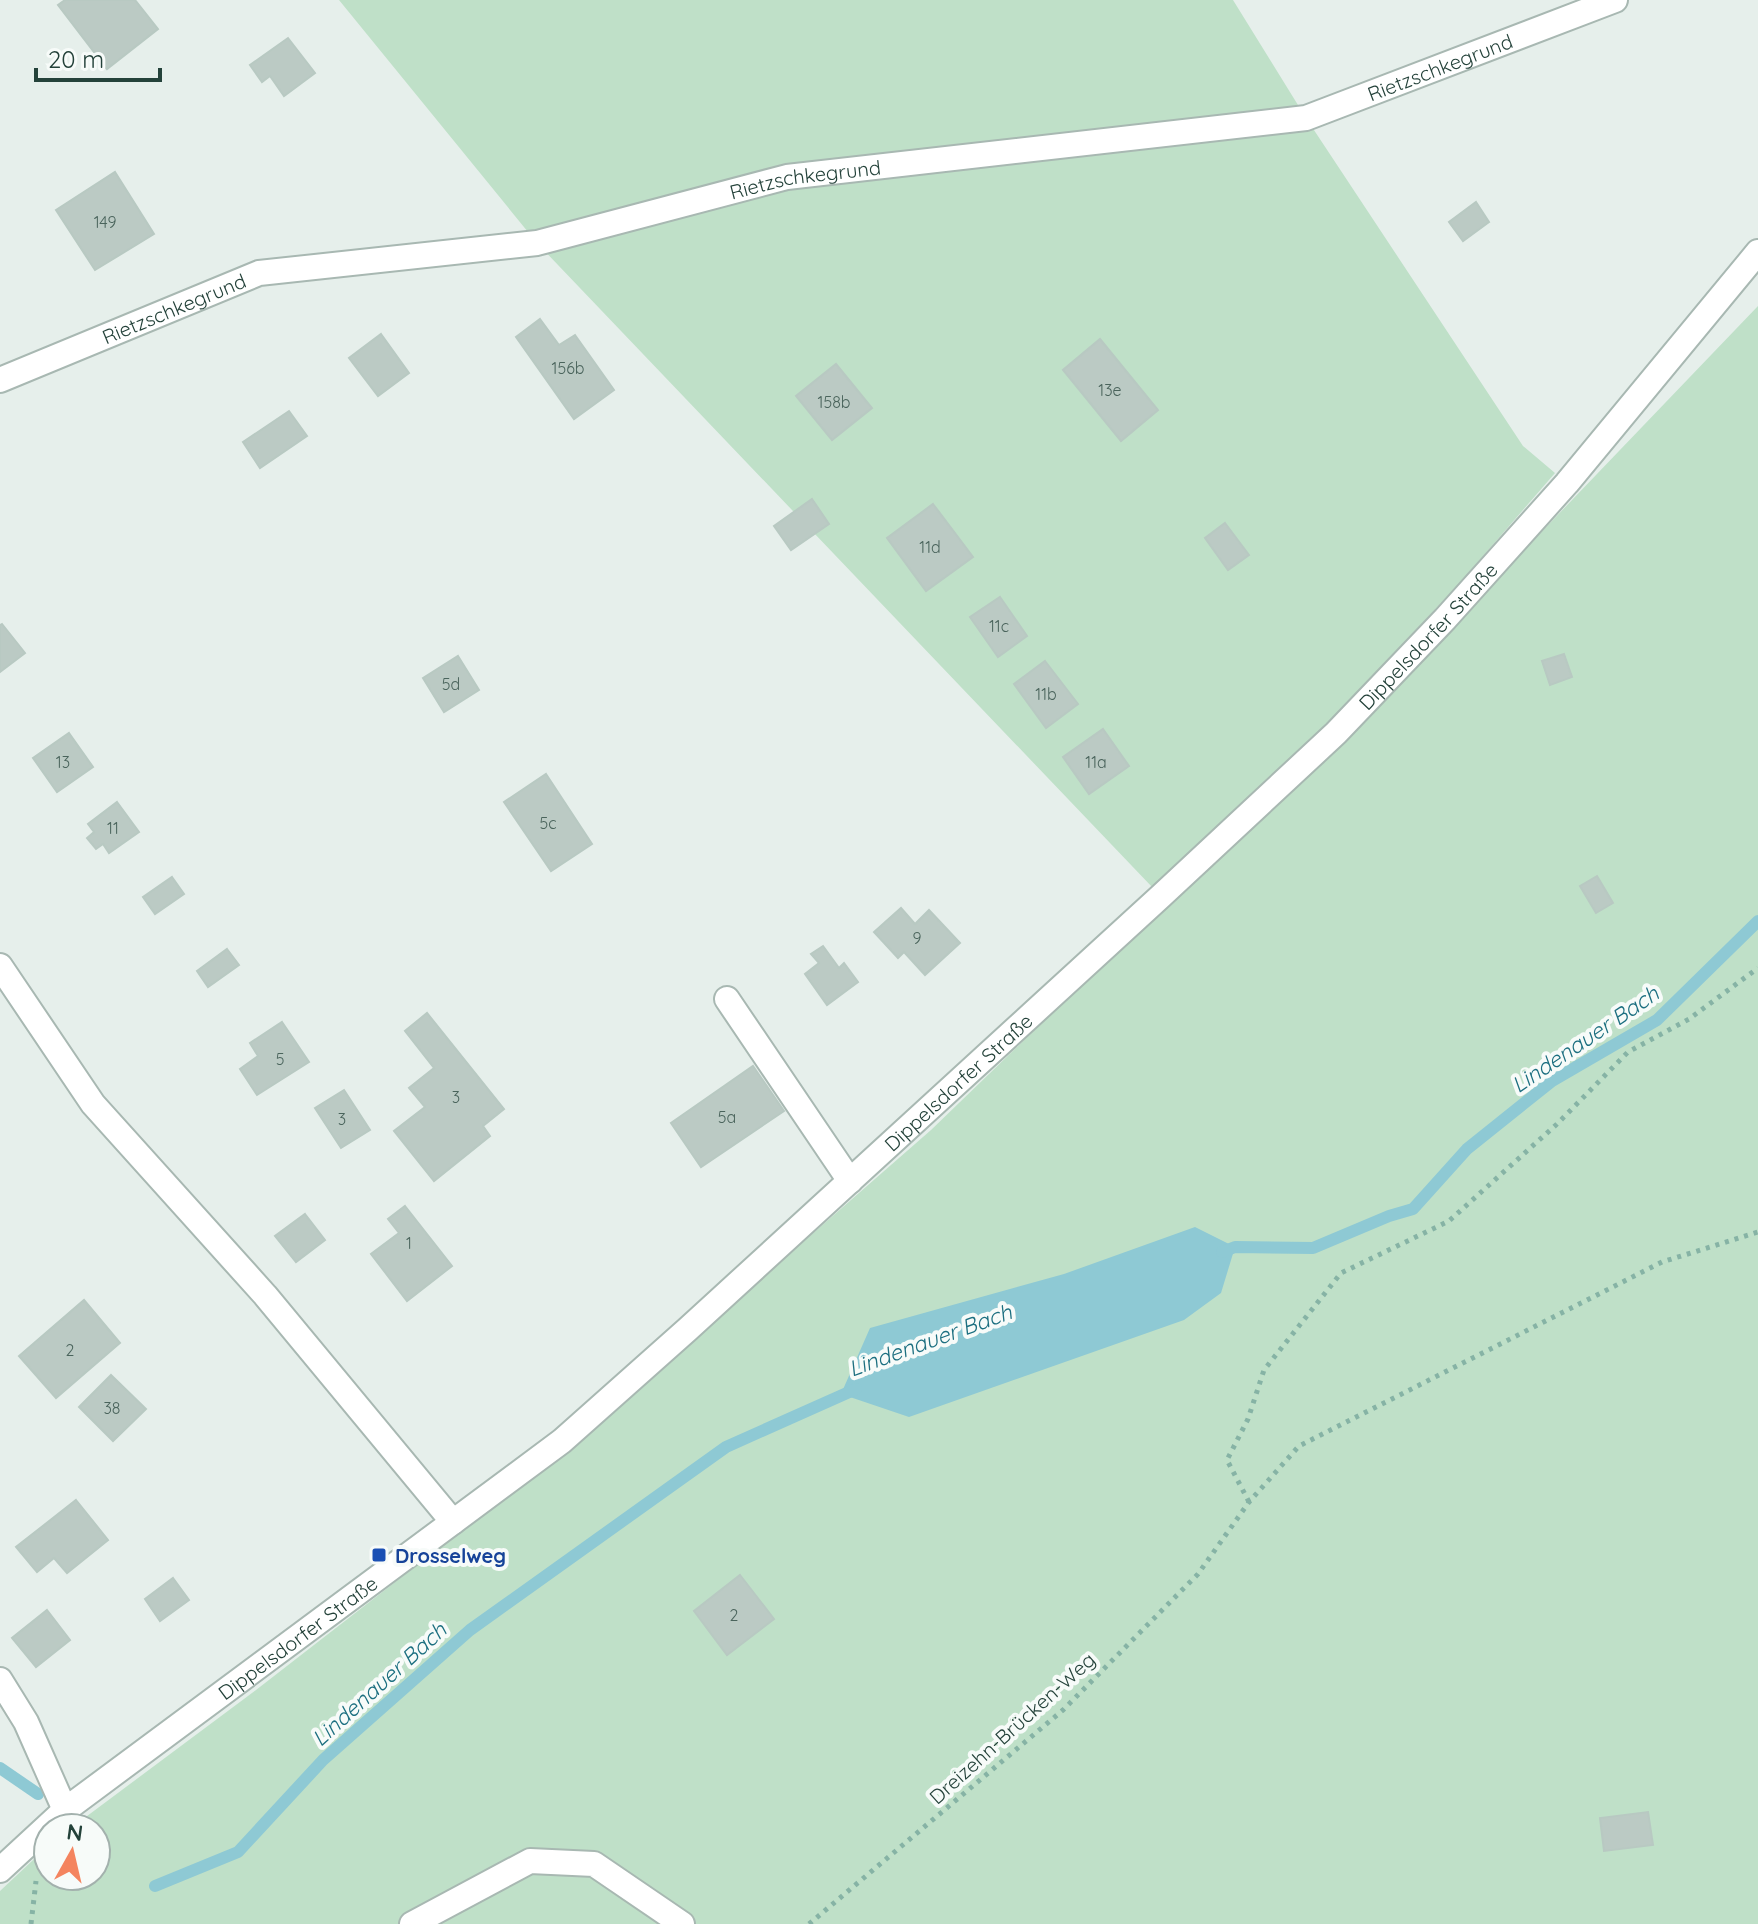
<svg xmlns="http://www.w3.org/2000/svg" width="1758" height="1924" font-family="Quicksand,sans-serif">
  <rect width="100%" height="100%" fill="#e6efeb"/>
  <g fill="#bfe0c8">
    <polygon points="339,0 1233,0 1306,118 1523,446 1555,473 1458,585 1319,734 1153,888 537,243"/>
    <polygon points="1758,306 1758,1924 0,1924 0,1891 48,1846 48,1876 96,1876 96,1828 71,1828 256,1690 564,1451 931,1130 1166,903 1341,741"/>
  </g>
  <polygon fill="#8ec9d4" points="1195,1227 1235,1247 1221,1293 1184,1320 909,1417 841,1394 870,1328 1064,1274"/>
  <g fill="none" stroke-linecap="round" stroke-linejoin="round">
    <g stroke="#8ec9d4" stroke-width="12">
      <polyline points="1222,1252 1235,1247 1313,1248 1389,1216 1413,1209 1467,1149 1552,1081 1657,1020 1758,921"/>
      <polyline points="0,1768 38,1794"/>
      <polyline points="155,1886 238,1852 323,1760 470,1630 726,1447 856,1389"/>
    </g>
  </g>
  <g fill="#bbcac4" stroke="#b8c9c2" stroke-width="2">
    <polygon points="65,0 135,0 158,29 107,69 58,5"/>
    <polygon points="288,38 315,73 284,96 270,76 262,82 250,65"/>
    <polygon points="115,172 154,234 95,270 56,210"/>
    <polygon points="1476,202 1489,222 1463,241 1449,222"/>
    <polygon points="540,319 559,345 575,335 614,390 574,419 516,337"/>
    <polygon points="381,334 409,373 378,396 349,358"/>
    <polygon points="1100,339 1158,410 1121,441 1063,370"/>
    <polygon points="836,364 872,408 832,440 796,396"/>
    <polygon points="289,411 307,436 260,468 243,442"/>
    <polygon points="812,499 829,524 791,550 774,526"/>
    <polygon points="933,504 973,557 926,591 887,538"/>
    <polygon points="1225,523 1249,555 1228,570 1205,538"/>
    <polygon points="1000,597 1027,636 998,657 970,617"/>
    <polygon points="2,624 25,653 0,672 0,625"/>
    <polygon points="1564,654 1572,677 1550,685 1542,661"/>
    <polygon points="458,656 479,690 444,712 423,678"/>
    <polygon points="1045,661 1078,704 1046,728 1014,684"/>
    <polygon points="1103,729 1129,766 1089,794 1063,757"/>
    <polygon points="69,733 93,767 57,792 33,758"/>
    <polygon points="546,774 592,844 551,871 504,802"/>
    <polygon points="117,802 139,832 109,853 103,844 96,849 87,838 94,832 88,824"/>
    <polygon points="1597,876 1613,903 1596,913 1580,886"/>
    <polygon points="172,877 184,894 155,914 143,897"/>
    <polygon points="901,908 915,924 929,910 960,943 925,975 904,952 898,958 874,932"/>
    <polygon points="823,946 839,968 844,963 858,982 827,1005 805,974 819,963 811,954"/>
    <polygon points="227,949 239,965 208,987 197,971"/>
    <polygon points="427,1013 504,1109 483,1126 490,1136 434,1181 394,1131 425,1107 409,1088 434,1068 405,1031"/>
    <polygon points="282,1022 309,1062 257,1095 240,1069 258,1056 250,1043"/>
    <polygon points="753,1066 784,1111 701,1167 671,1123"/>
    <polygon points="344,1090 370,1130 341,1148 315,1108"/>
    <polygon points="405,1206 452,1266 407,1301 371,1254 399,1233 388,1219"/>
    <polygon points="305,1214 325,1240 296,1262 275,1236"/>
    <polygon points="84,1300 120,1343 56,1398 19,1356"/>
    <polygon points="111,1375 146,1409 113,1441 79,1407"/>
    <polygon points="76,1500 108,1540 67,1573 54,1558 37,1572 16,1547"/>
    <polygon points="740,1575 774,1619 727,1655 694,1611"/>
    <polygon points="173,1578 189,1600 160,1621 145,1599"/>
    <polygon points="47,1610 70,1640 36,1667 12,1638"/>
    <polygon points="1648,1812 1653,1845 1604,1851 1600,1818"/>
  </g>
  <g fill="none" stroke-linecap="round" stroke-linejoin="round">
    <defs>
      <g id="minor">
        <path id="s1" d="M0,380L259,273L537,243L787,177L1306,118L1615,0"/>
        <polyline points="0,966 93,1104 265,1295 453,1522"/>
        <polyline points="727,999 850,1181"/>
        <polyline points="0,1680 26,1722 65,1810"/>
        <path id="s2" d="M0,1870L65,1810L562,1441L688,1329L1161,896L1336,733L1445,619L1567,483L1758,252"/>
        <polyline points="412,1924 530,1861 594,1864 682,1924"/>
      </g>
    </defs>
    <use href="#minor" stroke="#a8b8b2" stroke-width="28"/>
    <g stroke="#86b3a5" stroke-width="5" stroke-dasharray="4 6" stroke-linecap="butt">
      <polyline points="1249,1502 1227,1460 1248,1419 1264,1370 1341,1273 1449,1221 1557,1124 1628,1052 1689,1019 1758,968"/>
      <polyline points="31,1924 36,1881"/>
      <polyline points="809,1924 1063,1710 1198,1574 1249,1502 1299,1446 1662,1262 1758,1232"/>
    </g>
    <use href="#minor" stroke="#fff" stroke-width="24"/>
  </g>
  <rect fill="#1a4fb4" stroke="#f7fbf9" stroke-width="3" x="371" y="1547" width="16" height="16" rx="4"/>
  <g text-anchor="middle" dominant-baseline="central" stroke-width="8" stroke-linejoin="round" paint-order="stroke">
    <g font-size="16" fill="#4a645c">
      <text x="105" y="222">149</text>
      <text x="568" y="368">156b</text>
      <text x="1110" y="390">13e</text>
      <text x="834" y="402">158b</text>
      <text x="930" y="547">11d</text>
      <text x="999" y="626">11c</text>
      <text x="451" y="684">5d</text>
      <text x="1046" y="694">11b</text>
      <text x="63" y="762">13</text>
      <text x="1096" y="762">11a</text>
      <text x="548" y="823">5c</text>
      <text x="113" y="828">11</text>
      <text x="917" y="938">9</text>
      <text x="280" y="1059">5</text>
      <text x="456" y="1097">3</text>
      <text x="727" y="1117">5a</text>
      <text x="342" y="1119">3</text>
      <text x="409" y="1243">1</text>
      <text x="70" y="1350">2</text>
      <text x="112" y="1408">38</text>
      <text x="734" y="1615">2</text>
    </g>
    <g font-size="20" fill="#24423a" stroke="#f7fbf9">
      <text stroke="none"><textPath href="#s1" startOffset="1484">Rietzschkegrund</textPath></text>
      <text stroke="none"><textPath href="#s1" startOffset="836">Rietzschkegrund</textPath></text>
      <text stroke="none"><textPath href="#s1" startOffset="188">Rietzschkegrund</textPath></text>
      <text stroke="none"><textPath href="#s2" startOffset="1890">Dippelsdorfer Straße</textPath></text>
      <text stroke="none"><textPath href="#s2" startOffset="1242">Dippelsdorfer Straße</textPath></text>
      <text stroke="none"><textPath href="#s2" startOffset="378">Dippelsdorfer Straße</textPath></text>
      <text transform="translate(1012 1728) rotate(-42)">Dreizehn-Brücken-Weg</text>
    </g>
    <g font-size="20" font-weight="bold" fill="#164399" stroke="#f7fbf9" text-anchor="start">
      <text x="395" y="1555">Drosselweg</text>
    </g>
    <g font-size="22" font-style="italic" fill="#1c6f80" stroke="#f7fbf9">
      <text transform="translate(1585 1039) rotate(-34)">Lindenauer Bach</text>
      <text transform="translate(930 1340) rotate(-20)">Lindenauer Bach</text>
      <text transform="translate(379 1684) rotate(-42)">Lindenauer Bach</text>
    </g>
  </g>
  <g transform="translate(72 1852) rotate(8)"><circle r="38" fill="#f7fbf9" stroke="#a3b1ad" stroke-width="2"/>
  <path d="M0-6L14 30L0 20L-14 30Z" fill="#f4845f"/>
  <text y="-12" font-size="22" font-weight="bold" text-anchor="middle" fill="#24423a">N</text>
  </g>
  <path d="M36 68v12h124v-12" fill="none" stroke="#24423a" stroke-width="4"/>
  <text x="48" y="68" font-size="24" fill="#24423a" stroke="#f7fbf9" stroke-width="6" paint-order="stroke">20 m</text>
</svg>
